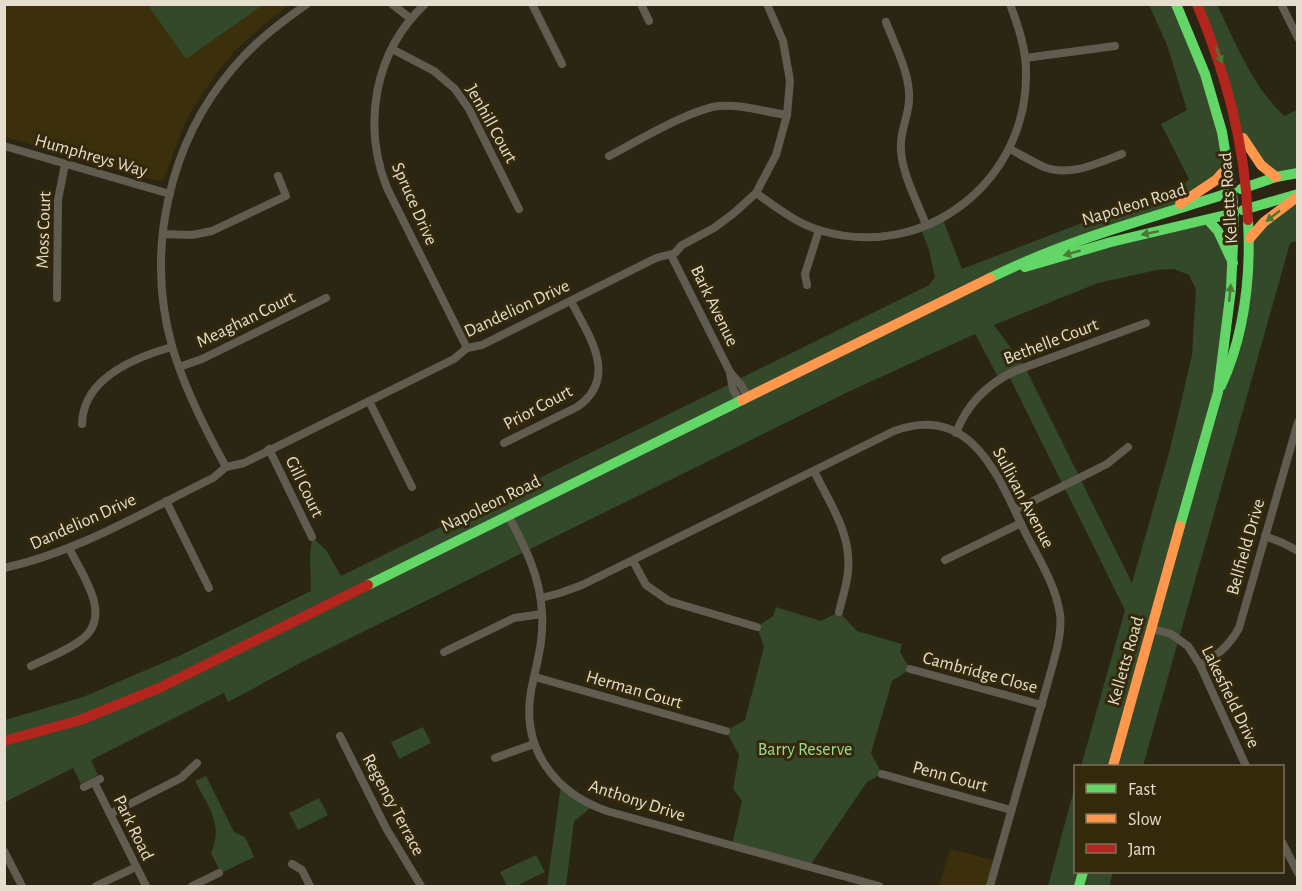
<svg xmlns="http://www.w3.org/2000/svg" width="1302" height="891" font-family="'Alegreya Sans',sans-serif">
  <rect width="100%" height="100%" fill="#2b2514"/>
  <g fill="#3c2f0c">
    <polygon points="4,5 289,5 257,30 235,51 219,70 195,105 184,125 164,179 158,181 5,137"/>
    <polygon points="950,849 997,861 990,886 939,886"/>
  </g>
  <g fill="#34482a" fill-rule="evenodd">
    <polygon points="148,5 263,5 186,59"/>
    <path d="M1149,5H1176L1187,28L1228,167L1173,209L1075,240L1043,261L1208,220L1233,264L1227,374L1250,238L1297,196V241L1290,243L1143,766H1081L1125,610L1008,374L999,379L975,334L850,391L304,661L228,702L224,693L91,760L98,775L81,784L73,768L5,802V720L83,697L181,655L311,591L310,558L312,537L326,550L341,576L732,383L740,402L747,399L737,380L929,285L935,277L929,250L920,227L942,217L962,269L1108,213L1179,189L1189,179L1161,124L1187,110L1167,45ZM1174,269L1189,275L1196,289L1192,355L1170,449L1132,583L1025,367L994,325L1098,283L1157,270Z"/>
    <path d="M1197,5H1217C1237,45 1251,84 1284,116L1297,110V173L1276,177L1241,135Z"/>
    <polygon points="776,607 821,621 839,612 857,631 902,644 900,652 910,669 892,681 871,753 882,774 867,782 809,867 732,845 742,801 733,789 739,755 726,731 745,720 764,647 757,627 773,616"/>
    <polygon points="423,727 431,743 399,759 391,742"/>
    <path d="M206,776L234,832L245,837L254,857L221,873L211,853C224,825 208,806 195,781Z"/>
    <polygon points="561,785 593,806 574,821 566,886 547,886"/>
    <polygon points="1075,786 1076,872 1113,872 1109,886 1048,886"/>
    <polygon points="319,798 328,815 298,830 289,813"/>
    <polygon points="536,855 545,872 516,886 507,886 500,872"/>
  </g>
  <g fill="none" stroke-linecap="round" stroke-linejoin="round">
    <g stroke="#615c50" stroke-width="8">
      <polyline points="392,4 411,19"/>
      <path d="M425,4C374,52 362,125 387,188L467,348"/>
      <polyline points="532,4 562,64"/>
      <polyline points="641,4 649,21"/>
      <polyline points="1281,4 1298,38"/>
      <path d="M886,22C895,46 911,75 909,101C908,118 899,133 901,151C903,176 917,201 926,225"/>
      <polyline points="392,49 434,71 455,89 469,109 519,209"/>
      <polyline points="1025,58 1115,46"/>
      <polyline points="4,146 170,194"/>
      <path d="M1010,149C1021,155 1033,162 1044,167C1071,177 1098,163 1122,154"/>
      <path d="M609,156C636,142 691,109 719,106C741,104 765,112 787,115"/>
      <path d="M756,193C776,207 796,223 819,230C925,263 1029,180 1026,71C1026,48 1018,26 1010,4"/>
      <polyline points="163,234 192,235 212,231 286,196 278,176"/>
      <polyline points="671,255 730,372 741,385 748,398"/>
      <polyline points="807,285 805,274 819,230"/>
      <polyline points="57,298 58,200 65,164"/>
      <polyline points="179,367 202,359 326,298"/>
      <polyline points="730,373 733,389 740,402"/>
      <polyline points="369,401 412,487"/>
      <path d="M82,424C83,378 136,357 172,347"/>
      <path d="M956,433C967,404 987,384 1015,371L1146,323"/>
      <path d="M504,443L577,407C620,377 588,335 571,301"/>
      <polyline points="269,449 312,537"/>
      <path d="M226,467C205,429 184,388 172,346C145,250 169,142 234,67C255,42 280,23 307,4"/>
      <path d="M814,471C829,502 852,534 848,571C847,585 842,598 839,612"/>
      <polyline points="166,501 209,588"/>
      <polyline points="1015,510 1107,464 1128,447"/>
      <path d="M508,515C525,547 541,578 542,614C544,642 536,665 531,691C521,749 555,793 607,811L879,886"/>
      <polyline points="1265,536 1283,543 1298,551"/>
      <polyline points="945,560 1021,523"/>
      <polyline points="633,561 646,585 669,601 757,627"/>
      <path d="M4,568C78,552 145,511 213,478L226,467L244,463L454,359L467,348L482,345L656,258L675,253L682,245L714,228L734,213L756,193L776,155L787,115L790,81L783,41L767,4"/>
      <path d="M541,598L560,593L582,585L894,431C973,402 999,479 1026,534C1039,559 1056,586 1060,614C1062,632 1057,648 1053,664L990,886"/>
      <polyline points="1152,629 1171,634 1188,646 1200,665 1246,766"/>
      <polyline points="444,652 514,618 542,614"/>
      <path d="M1200,665C1217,656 1229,646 1239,628L1298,422"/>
      <path d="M31,666C47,658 67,651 81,640C114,616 82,575 69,548"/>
      <polyline points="910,669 1042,705"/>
      <polyline points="535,677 726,731"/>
      <polyline points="340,736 386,828 421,886"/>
      <polyline points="495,758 534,744"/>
      <polyline points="882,774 1011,810"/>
      <polyline points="94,782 146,886"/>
      <polyline points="84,787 100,779"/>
      <polyline points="110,814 181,778 197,763"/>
      <polyline points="1282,842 1298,873"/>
      <polyline points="4,851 22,886"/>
      <polyline points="292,864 302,870 310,886"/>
      <polyline points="96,886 136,867"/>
      <polyline points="192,886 219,873"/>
    </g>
    <g stroke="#63d668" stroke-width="10">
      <polyline points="1176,4 1205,74 1222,132 1232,192 1234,222 1231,289 1218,392 1180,526"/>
      <polyline points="1241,189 1276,177 1298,173"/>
      <polyline points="1243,210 1298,194"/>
      <polyline points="1208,220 1218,231 1233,263"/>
      <polyline points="1025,267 1111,242 1234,213"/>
      <path d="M990,278C1067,240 1150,218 1232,192"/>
      <path d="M1221,386C1245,334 1251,276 1248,220"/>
      <polyline points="368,585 742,400"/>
      <polyline points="1079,886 1083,872"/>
    </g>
    <g stroke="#ff974d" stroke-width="10">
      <polyline points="1243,138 1261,165 1276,177"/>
      <polyline points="1180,204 1216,180 1228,167"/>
      <polyline points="1250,238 1264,222 1297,197"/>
      <polyline points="742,400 990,278"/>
      <polyline points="1113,766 1180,526"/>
    </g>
    <g stroke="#b3261e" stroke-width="10">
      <path d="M1197,4C1226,74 1245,143 1248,220"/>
      <polyline points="4,741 80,720 159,688 368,585"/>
    </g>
  </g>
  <defs><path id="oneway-solid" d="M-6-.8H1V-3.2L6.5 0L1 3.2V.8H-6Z" transform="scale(1.5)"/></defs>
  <g fill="#497735">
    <use href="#oneway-solid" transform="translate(1219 55) rotate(70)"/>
    <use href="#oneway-solid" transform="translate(1273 216) rotate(142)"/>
    <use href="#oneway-solid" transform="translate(1150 233) rotate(168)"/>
    <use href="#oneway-solid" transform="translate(1072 253) rotate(164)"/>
    <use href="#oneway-solid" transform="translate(1230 293) rotate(-84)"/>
  </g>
  <g text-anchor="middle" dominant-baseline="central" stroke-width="6" stroke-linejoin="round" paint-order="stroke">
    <g font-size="18" fill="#e5dece" stroke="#34290b">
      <text transform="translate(491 124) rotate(61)">Jenhill Court</text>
      <text transform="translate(91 156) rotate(16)">Humphreys Way</text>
      <text transform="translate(1229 198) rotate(-94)">Kelletts Road</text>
      <text transform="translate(414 204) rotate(66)">Spruce Drive</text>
      <text transform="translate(1134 205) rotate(-17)">Napoleon Road</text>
      <text transform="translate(44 230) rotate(-88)">Moss Court</text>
      <text transform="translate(714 306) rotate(64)">Bark Avenue</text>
      <text transform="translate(517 309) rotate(-25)">Dandelion Drive</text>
      <text transform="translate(246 320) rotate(-26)">Meaghan Court</text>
      <text transform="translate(1051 342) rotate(-21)">Bethelle Court</text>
      <text transform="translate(538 408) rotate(-28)">Prior Court</text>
      <text transform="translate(304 487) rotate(64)">Gill Court</text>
      <text transform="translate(1023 498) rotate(62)">Sullivan Avenue</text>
      <text transform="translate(491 504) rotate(-26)">Napoleon Road</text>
      <text transform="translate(83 522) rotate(-24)">Dandelion Drive</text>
      <text transform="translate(1246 547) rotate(-74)">Bellfield Drive</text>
      <text transform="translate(1126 661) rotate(-74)">Kelletts Road</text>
      <text transform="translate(980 673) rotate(15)">Cambridge Close</text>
      <text transform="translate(634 690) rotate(16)">Herman Court</text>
      <text transform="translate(1230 697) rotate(64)">Lakesfield Drive</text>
      <text transform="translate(950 777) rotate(15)">Penn Court</text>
      <text transform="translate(637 801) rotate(18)">Anthony Drive</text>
      <text transform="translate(393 805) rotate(62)">Regency Terrace</text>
      <text transform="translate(133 828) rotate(64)">Park Road</text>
    </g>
    <g font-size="18" fill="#9fd98e" stroke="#34290b">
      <text x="805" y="750">Barry Reserve</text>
    </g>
  </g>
  <rect width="1302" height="891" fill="none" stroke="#e5dece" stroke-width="12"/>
  <rect x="1074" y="765" width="210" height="108" fill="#34290b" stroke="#7b7159" stroke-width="1.5"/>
  <rect x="1086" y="784" width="30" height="9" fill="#63d668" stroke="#7b7159" stroke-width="1.5"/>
  <text x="1128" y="795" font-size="18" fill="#e5dece">Fast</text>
  <rect x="1086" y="814" width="30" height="9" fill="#ff974d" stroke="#7b7159" stroke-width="1.5"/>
  <text x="1128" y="825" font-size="18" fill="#e5dece">Slow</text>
  <rect x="1086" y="844" width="30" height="9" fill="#b3261e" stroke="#7b7159" stroke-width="1.5"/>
  <text x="1128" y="855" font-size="18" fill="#e5dece">Jam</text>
</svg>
